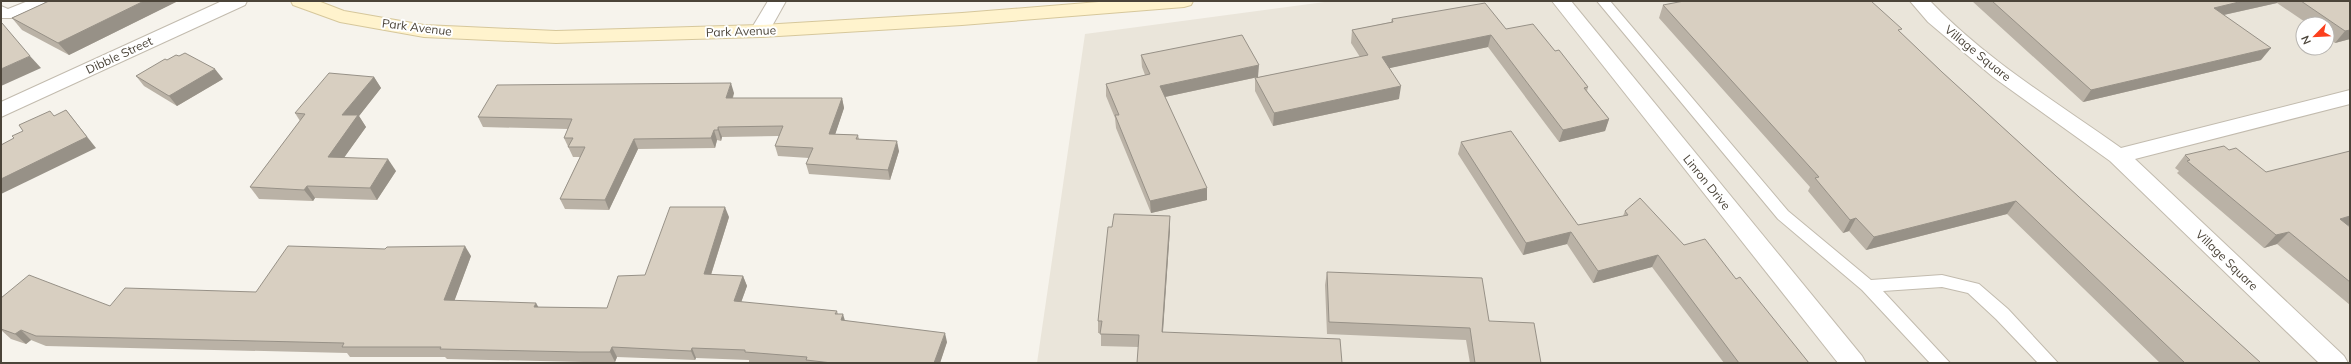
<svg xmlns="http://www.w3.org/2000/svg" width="2351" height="364" font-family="Mulish,sans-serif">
  <rect width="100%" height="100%" fill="#f6f3ec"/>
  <path fill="#eae5da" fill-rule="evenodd" d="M1332,1H2350V363H1037L1085,34ZM2303,24H2327V48H2303Z"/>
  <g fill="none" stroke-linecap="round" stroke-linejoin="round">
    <defs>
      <g id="lane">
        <polygon points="28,1 45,1 44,4 11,18 1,18 1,6 8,9"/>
        <polygon points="1597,1 1610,1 1788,211 1871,280 1942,275 1979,284 2008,309 2058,363 2038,363 1996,319 1968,293 1942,287 1883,291 1950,363 1930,363 1862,290 1778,219"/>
      </g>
      <g id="street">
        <polygon points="222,1 247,1 245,5 1,117 1,102"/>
        <polygon points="768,1 786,1 767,35 760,37 753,35 750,31"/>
        <polygon points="1552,1 1571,1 1862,356 1866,363 1838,363"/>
        <path d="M1910,1H1930C1985,59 2056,102 2121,148L2350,90V104L2135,159L2344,356L2348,363H2319L2110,161L1993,77L1928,22Z"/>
      </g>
      <polygon id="secondary" points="291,1 318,1 344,11 424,25 556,31 760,25 962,13 1111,1 1193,1 1191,5 1184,7 962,25 760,37 556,43 424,37 340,22 293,5"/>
    </defs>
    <use href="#lane" stroke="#c2bbae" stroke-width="2"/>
    <use href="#street" stroke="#c2bbae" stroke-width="2"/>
    <use href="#secondary" stroke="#d6c79b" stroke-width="2"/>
    <use href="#lane" fill="#fff" fill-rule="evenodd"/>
    <use href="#street" fill="#fff" fill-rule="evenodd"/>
    <use href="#secondary" fill="#fff3cd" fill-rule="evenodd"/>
  </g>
  <g fill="#bab2a6">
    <polygon points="49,1 178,1 69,55 22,30 12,18"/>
    <polygon points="1972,1 2350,1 2350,39 2335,43 2327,37 2327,24 2308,24 2277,3 2224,15 2261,60 2083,102"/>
    <polygon points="1663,5 1900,32 1942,72 2261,363 2160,363 2007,214 1866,250 1849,231 1843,233 1808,191 1810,187 1659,18"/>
    <polygon points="1392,19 1506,29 1555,51 1588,87 1587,91 1609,119 1605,131 1559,142 1488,47 1389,68 1399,99 1273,126 1255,91 1255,78 1360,57 1351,43 1352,30 1391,22"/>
    <polygon points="1141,55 1258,77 1165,97 1207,200 1151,213 1116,128 1115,118 1106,96 1106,84 1145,75 1142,67"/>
    <polygon points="167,60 223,79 177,106 144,86 136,76"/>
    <polygon points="374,77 381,88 359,116 366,127 344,157 396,171 377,200 315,198 313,201 259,199 250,187 300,121 295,113"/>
    <polygon points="734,93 733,98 842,98 844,108 835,134 858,135 859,139 899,151 890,180 809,174 806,164 809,158 778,156 775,146 779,136 722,137 721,141 717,140 715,148 638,149 609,210 565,209 560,199 580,157 573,157 564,138 568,129 483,127 478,117"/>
    <polygon points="1461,142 1578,225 1623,216 1625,211 1684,245 1736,279 1809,363 1724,363 1652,267 1593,283 1567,244 1523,255 1458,154"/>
    <polygon points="2229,150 2266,172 2350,227 2350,305 2277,244 2264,248 2177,173 2179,171 2175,168 2185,155"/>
    <polygon points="1170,216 1170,229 1163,332 1138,347 1101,346 1101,333 1098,333 1098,321 1112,227"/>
    <polygon points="729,217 711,275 743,276 747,286 741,302 837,311 838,314 844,320 947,342 940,363 766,363 749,362 749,360 696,358 695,360 617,357 615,362 584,362 447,359 445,357 350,357 347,353 46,346 31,340 26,344 11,339 1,330 1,296 2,297 110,306 256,292 471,256 454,301 539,307 607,308 645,275"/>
    <polygon points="1327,272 1489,321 1541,363 1470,363 1466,340 1327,334 1325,285"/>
  </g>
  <g fill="#979187">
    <polygon points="144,1 178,1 69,55 58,43"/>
    <polygon points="2243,1 2278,1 2277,3 2205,19 2214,8"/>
    <polygon points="2350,30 2350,39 2335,43 2345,31"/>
    <polygon points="1491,35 1488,47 1381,70 1382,57"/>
    <polygon points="2271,48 2261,60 2083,102 2091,90"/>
    <polygon points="30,56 41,68 1,86 1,69"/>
    <polygon points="1259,65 1258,77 1160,98 1160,86"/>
    <polygon points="215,69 223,79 177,106 169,96"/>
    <polygon points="374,77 381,88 359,116 366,127 336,169 328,157 342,115"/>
    <polygon points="731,83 734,93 729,108 726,98"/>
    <polygon points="1401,86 1399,99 1273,126 1274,113"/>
    <polygon points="842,98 844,108 832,144 829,134"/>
    <polygon points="66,110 96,148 1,194 1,179"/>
    <polygon points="1609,119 1605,131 1559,142 1563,130"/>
    <polygon points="718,127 722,137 721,141 718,130"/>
    <polygon points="714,130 717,140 715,148 711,138"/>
    <polygon points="634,139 638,149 609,210 605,200"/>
    <polygon points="897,141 899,151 890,180 888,170"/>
    <polygon points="388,159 396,171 377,200 370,188"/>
    <polygon points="307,186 315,198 313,201 304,190"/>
    <polygon points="1207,188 1207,200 1151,213 1150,201"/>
    <polygon points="2016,201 2007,214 1866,250 1874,237"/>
    <polygon points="725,207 729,217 708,284 704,274"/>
    <polygon points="1170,216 1170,229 1162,344 1162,332"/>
    <polygon points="2350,216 2350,225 2328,231 2340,219"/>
    <polygon points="1856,218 1849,231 1843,233 1850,220"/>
    <polygon points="1571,232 1567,244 1523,255 1526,243"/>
    <polygon points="2289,232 2277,244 2264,248 2276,235"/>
    <polygon points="465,246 471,256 451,310 444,300"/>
    <polygon points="1658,255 1652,267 1593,283 1598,271"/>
    <polygon points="743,276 747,286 738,311 734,301"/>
    <polygon points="536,303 542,313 534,307"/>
    <polygon points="843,314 846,324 841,320"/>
    <polygon points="21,330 31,340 26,344 15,334"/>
    <polygon points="945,333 947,342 940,363 934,363"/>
    <polygon points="612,347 617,357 615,362 610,352"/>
    <polygon points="692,348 696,358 695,360 691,351"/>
  </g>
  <g fill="#d8cfc1" stroke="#979187">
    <polygon points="49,1 144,1 58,43 12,18"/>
    <polygon points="1684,1 1871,1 1902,29 1898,30 1942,72 2261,363 2185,363 2016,201 1874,237 1856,218 1850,220 1815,178 1819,177 1663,5"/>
    <polygon points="1992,1 2243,1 2214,8 2271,48 2091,90"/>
    <polygon points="2301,1 2350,1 2350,30 2345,31"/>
    <polygon points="1485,3 1506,29 1533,24 1555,51 1559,50 1588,87 1584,88 1609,119 1563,130 1491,35 1382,57 1401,86 1274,113 1255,78 1368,55 1352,30 1393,22 1392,19"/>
    <polygon points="1,23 2,23 30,56 1,69"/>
    <polygon points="1242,35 1259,65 1160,86 1207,188 1150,201 1115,115 1119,115 1106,84 1150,74 1141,55"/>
    <polygon points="185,53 215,69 169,96 136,76 165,59 167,60 176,55 179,56"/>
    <polygon points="329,73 374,77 342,115 358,115 328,157 388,159 370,188 307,186 304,190 250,187 305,114 295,113"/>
    <polygon points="731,83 726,98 842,98 829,134 858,135 856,139 897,141 888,170 806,164 813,148 775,146 783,126 718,127 718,130 714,130 711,138 634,139 605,200 560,199 585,147 568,147 573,138 564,138 572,119 478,117 497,85"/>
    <polygon points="66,110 87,137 1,179 1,145 14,138 12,136 23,131 19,125 50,111 54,116"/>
    <polygon points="1511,131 1578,225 1628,215 1625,211 1640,198 1684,245 1705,239 1736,279 1740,277 1809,363 1739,363 1658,255 1598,271 1571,232 1526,243 1461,142"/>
    <polygon points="2224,146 2229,150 2236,148 2266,172 2350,151 2350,216 2340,219 2350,227 2350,282 2289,232 2276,235 2187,161 2190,160 2185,155"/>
    <polygon points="670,207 725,207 704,274 743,276 734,301 837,311 835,314 843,314 841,320 945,333 934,363 832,363 806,360 807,357 745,352 745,350 692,348 691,351 612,347 610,352 579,352 440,349 441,347 342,347 344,343 36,336 21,330 15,334 1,329 1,298 29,275 110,306 125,288 256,292 288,246 385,249 387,247 465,246 444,300 536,303 534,307 607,308 618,276 645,275"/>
    <polygon points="1114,214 1170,216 1162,332 1340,339 1342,363 1137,363 1139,335 1100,334 1102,321 1098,321 1108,227 1112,227"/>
    <polygon points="1327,272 1482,278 1489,321 1534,323 1541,363 1475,363 1470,328 1329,322"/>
  </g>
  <g text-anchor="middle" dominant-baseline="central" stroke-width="4" stroke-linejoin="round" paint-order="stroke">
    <g font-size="12" fill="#4b4439" stroke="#fff">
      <text transform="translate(417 27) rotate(7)">Park Avenue</text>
      <text transform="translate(741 31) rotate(-2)">Park Avenue</text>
      <text transform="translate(1978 53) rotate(39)">Village Square</text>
      <text transform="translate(119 55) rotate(-25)">Dibble Street</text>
      <text transform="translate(1707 182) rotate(51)">Linron Drive</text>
      <text transform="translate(2227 260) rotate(44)">Village Square</text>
    </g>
  </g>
  <rect width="2351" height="364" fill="none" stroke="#4b4439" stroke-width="4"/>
  <g transform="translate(2315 36) rotate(246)"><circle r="19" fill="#ffffff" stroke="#b7b4b0"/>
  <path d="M0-3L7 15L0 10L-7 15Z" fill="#fc3f1d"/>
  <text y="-6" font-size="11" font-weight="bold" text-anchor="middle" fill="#4b4439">N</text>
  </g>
</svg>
